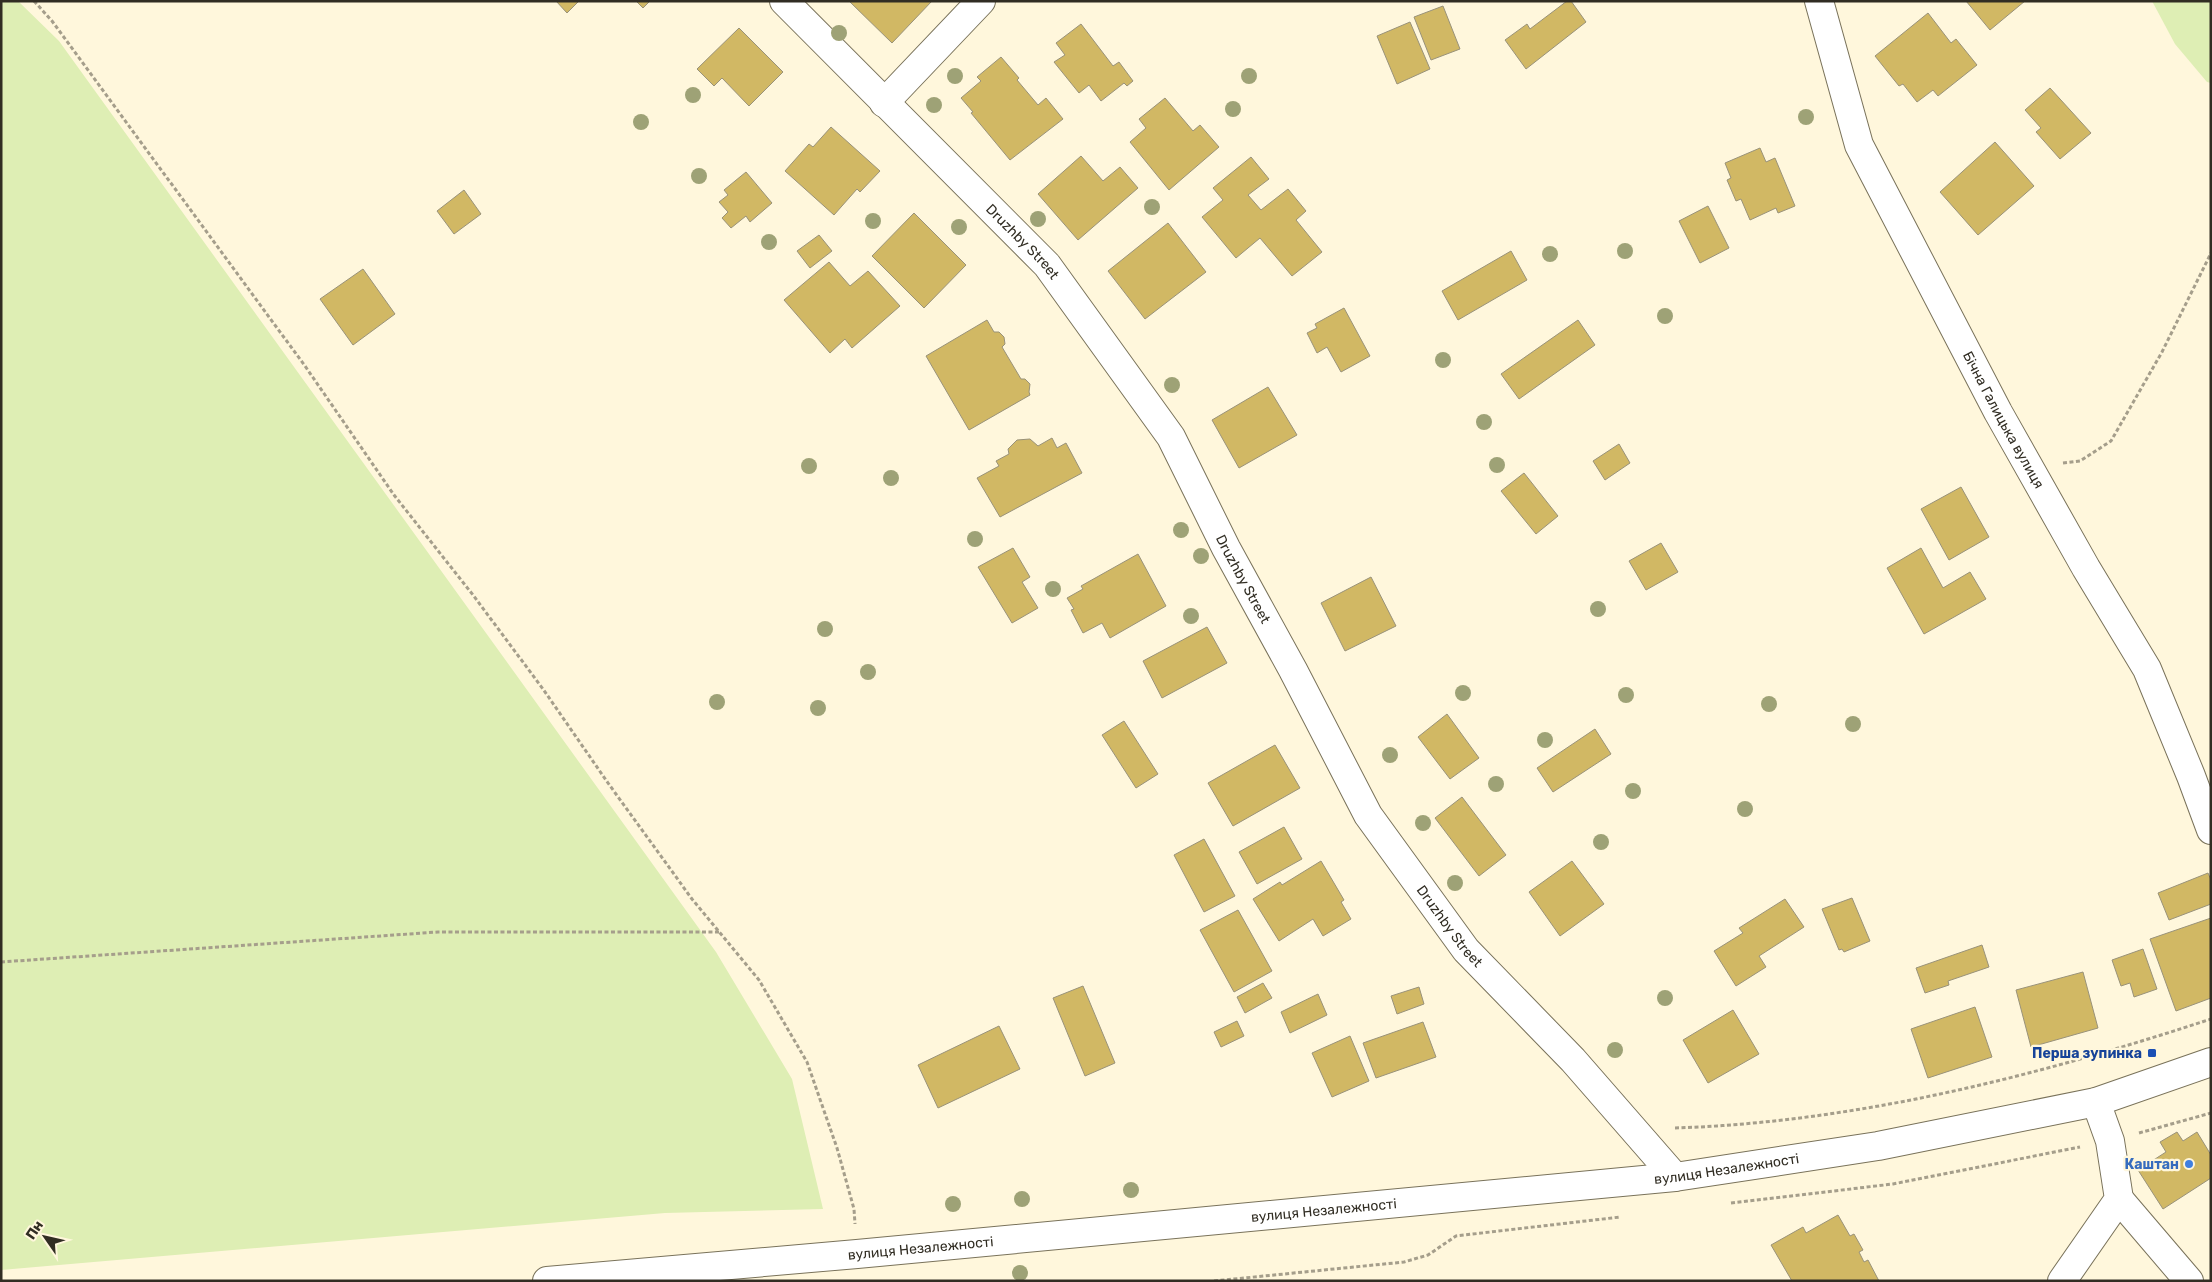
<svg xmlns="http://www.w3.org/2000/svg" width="2212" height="1282" font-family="Rubik,sans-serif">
  <rect width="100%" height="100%" fill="#fff7dc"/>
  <g fill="#deeeb4">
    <polygon points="1,1 18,1 59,41 716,952 792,1079 823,1209 665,1213 1,1270"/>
    <polygon points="2152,1 2211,1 2211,83 2207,82 2175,44"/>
  </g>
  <g fill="#d1b864" stroke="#999279">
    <polygon points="556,1 579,1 567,13"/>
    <polygon points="636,1 650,1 643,8"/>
    <polygon points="849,1 932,1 892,43"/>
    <polygon points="1567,1 1571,1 1586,22 1526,69 1505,40 1527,24 1530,29"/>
    <polygon points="1966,1 2025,1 1990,30"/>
    <polygon points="1443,6 1460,49 1431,60 1414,17"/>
    <polygon points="1928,13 1951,43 1956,39 1977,65 1938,96 1933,90 1917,102 1903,84 1899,86 1875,56"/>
    <polygon points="1410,22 1430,69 1397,84 1377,36"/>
    <polygon points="1081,24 1113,66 1119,62 1133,81 1127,86 1124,83 1101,101 1089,85 1079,93 1054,62 1065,55 1056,43"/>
    <polygon points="739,28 783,72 749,106 722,78 714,86 697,69"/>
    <polygon points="1001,57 1019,78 1017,80 1038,105 1046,98 1063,119 1010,160 971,113 973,112 961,98 981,81 977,77"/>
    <polygon points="2050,88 2091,133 2060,159 2036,132 2041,128 2025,110"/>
    <polygon points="1165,98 1193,131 1200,125 1219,147 1169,190 1130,142 1146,128 1139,119"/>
    <polygon points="831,127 880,171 860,192 857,189 834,215 785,171 809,144 813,147"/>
    <polygon points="1995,142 2034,186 1978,235 1940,192"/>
    <polygon points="1760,148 1766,162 1775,158 1795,206 1778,213 1776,208 1750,220 1741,199 1736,201 1727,180 1731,178 1725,163"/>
    <polygon points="1081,156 1103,181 1120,167 1138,188 1078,240 1038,194"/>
    <polygon points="1251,157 1269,179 1248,195 1261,210 1288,189 1306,211 1296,220 1322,252 1292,276 1260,238 1236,258 1202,217 1223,200 1213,188"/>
    <polygon points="746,172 772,203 750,222 746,216 731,228 722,218 728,212 719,202 728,195 724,190"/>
    <polygon points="464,190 481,214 454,234 437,211"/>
    <polygon points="1708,206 1729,248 1700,263 1679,221"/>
    <polygon points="914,213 966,265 924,308 872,256"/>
    <polygon points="1168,223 1206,272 1145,319 1108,271"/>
    <polygon points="819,235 832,251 810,268 797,251"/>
    <polygon points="1511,251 1527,280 1458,320 1442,291"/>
    <polygon points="829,262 850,286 868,271 900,306 852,348 845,339 830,353 784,300"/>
    <polygon points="363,269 395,314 353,345 320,299"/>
    <polygon points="1344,308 1370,356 1341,372 1327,347 1317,353 1307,333 1317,328 1315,324"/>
    <polygon points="987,320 994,332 999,332 1004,337 1005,344 1002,347 1021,379 1025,379 1030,384 1029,392 1030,395 969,430 926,356"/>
    <polygon points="1578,320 1595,345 1519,399 1501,374"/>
    <polygon points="1268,387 1297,435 1239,468 1212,420"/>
    <polygon points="1052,438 1057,448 1066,443 1082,473 1000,517 977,478 999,466 996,461 1009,454 1008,449 1017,440 1030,439 1038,446"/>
    <polygon points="1619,444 1630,463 1605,480 1593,461"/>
    <polygon points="1524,473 1558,516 1536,534 1501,491"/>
    <polygon points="1961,487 1989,537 1949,560 1921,509"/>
    <polygon points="1661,543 1678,572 1646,590 1629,561"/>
    <polygon points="1013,548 1030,577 1022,582 1038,608 1012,623 978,567"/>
    <polygon points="1921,548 1943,588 1970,572 1986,599 1924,634 1887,568"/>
    <polygon points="1138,554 1166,606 1110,638 1102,623 1083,633 1071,610 1074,609 1067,598 1083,589 1081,586"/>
    <polygon points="1371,577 1396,626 1345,651 1321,603"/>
    <polygon points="1207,627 1227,663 1162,698 1143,661"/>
    <polygon points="1447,714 1479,758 1450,779 1418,737"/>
    <polygon points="1124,721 1158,774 1136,788 1102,735"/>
    <polygon points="1595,729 1611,754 1553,792 1537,768"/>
    <polygon points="1275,745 1300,788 1233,826 1208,783"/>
    <polygon points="1462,797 1506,855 1479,876 1435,818"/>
    <polygon points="1284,827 1302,859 1257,884 1239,852"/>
    <polygon points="1204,839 1235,896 1204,912 1174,855"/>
    <polygon points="1321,861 1344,900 1341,902 1351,919 1323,936 1313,919 1279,941 1253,899 1280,882 1282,885"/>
    <polygon points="1572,861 1604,904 1560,936 1529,892"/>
    <polygon points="2208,873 2211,880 2211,904 2169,920 2158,893"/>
    <polygon points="1852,898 1870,941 1844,952 1842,949 1839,950 1822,909"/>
    <polygon points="1785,899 1804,927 1759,956 1766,967 1736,986 1714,951 1743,933 1739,928"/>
    <polygon points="1238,910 1272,971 1234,992 1200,930"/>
    <polygon points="2211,918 2211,998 2176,1011 2150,939"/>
    <polygon points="1982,945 1989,967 1948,981 1949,985 1925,993 1916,968"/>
    <polygon points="2143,949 2157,989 2134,997 2130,983 2121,986 2112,960"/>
    <polygon points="2083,972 2098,1028 2031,1047 2016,990"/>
    <polygon points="1263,983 1272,998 1245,1013 1237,997"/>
    <polygon points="1083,986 1115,1063 1085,1076 1053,998"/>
    <polygon points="1419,987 1424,1004 1397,1014 1391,996"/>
    <polygon points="1318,994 1327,1015 1290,1033 1281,1012"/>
    <polygon points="1975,1007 1992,1057 1928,1078 1911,1029"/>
    <polygon points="1733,1010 1759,1054 1708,1083 1683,1040"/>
    <polygon points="1237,1021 1244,1036 1221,1047 1214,1032"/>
    <polygon points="1423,1022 1436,1057 1376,1078 1363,1043"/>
    <polygon points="999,1026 1020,1069 938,1108 918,1065"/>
    <polygon points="1350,1036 1369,1081 1332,1097 1312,1053"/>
    <polygon points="2177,1132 2183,1141 2197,1132 2211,1155 2211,1178 2163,1209 2138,1170 2166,1152 2160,1142"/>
    <polygon points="1838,1215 1850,1236 1854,1234 1863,1250 1859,1252 1864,1262 1868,1260 1879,1281 1792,1281 1771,1245 1803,1227 1806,1233"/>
  </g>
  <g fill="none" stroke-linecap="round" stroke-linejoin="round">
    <defs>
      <g id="minor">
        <path id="s1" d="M784,1L1047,265L1171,437L1226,548L1293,670L1368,815L1466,950L1573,1060L1675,1177"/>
        <path id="s2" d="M1819,1L1859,145L1998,412L2086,568L2147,669L2191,776L2211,830"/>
        <polyline points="884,103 981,1"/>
        <polyline points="2119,1199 2189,1281"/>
        <path id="s3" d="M547,1281L857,1254L1675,1177L1878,1146L2096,1102L2211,1062"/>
        <polyline points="2062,1281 2119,1199 2110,1141 2096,1102"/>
      </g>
    </defs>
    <use href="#minor" stroke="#79725a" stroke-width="30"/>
    <g stroke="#a59e8b" stroke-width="3" stroke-dasharray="4 2.5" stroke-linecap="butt">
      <polyline points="34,1 52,21 305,366 394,495 473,595 543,689 608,783 692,899 759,980 807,1062 837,1148 854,1209 855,1224"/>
      <polyline points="2063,463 2080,461 2111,441 2162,352 2211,253"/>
      <polyline points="1,962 438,932 719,932"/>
      <path d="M1675,1128C1858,1122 2037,1076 2211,1019"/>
      <polyline points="2139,1133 2211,1113"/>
      <polyline points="1731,1203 1893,1184 2080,1147"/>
      <polyline points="1214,1281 1404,1262 1428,1255 1456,1236 1620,1217"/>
    </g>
    <use href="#minor" stroke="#fff" stroke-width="28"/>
  </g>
  <g fill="#9ea276">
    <circle cx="839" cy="33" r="8"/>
    <circle cx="955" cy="76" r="8"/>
    <circle cx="1249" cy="76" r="8"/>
    <circle cx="693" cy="95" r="8"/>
    <circle cx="934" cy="105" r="8"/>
    <circle cx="1233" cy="109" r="8"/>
    <circle cx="1806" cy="117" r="8"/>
    <circle cx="641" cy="122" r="8"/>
    <circle cx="699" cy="176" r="8"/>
    <circle cx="1152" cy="207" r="8"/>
    <circle cx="1038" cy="219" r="8"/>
    <circle cx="873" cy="221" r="8"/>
    <circle cx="959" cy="227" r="8"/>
    <circle cx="769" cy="242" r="8"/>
    <circle cx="1625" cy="251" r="8"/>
    <circle cx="1550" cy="254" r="8"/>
    <circle cx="1665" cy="316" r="8"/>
    <circle cx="1443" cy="360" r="8"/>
    <circle cx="1172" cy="385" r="8"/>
    <circle cx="1484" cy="422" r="8"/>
    <circle cx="1497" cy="465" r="8"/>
    <circle cx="809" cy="466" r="8"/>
    <circle cx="891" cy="478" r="8"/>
    <circle cx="1181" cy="530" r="8"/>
    <circle cx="975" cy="539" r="8"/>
    <circle cx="1201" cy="556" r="8"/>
    <circle cx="1053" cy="589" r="8"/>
    <circle cx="1598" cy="609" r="8"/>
    <circle cx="1191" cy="616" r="8"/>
    <circle cx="825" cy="629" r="8"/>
    <circle cx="868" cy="672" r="8"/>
    <circle cx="1463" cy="693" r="8"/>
    <circle cx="1626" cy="695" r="8"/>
    <circle cx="717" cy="702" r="8"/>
    <circle cx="1769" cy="704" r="8"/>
    <circle cx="818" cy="708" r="8"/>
    <circle cx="1853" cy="724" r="8"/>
    <circle cx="1545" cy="740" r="8"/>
    <circle cx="1390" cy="755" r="8"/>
    <circle cx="1496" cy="784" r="8"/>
    <circle cx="1633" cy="791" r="8"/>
    <circle cx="1745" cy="809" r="8"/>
    <circle cx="1423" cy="823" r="8"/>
    <circle cx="1601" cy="842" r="8"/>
    <circle cx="1455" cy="883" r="8"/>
    <circle cx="1665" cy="998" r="8"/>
    <circle cx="1615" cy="1050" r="8"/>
    <circle cx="1131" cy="1190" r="8"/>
    <circle cx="1022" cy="1199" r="8"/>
    <circle cx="953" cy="1204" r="8"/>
    <circle cx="1020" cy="1273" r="8"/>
  </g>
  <rect fill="#1a4fb4" stroke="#fff7dc" stroke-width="2" x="2147" y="1048" width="10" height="10" rx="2.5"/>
  <circle fill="#3f7fe0" stroke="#fff7dc" stroke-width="2" cx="2189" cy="1164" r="5"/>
  <g text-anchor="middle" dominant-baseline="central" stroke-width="4.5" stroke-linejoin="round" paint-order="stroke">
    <g font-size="14" fill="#312d23" stroke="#fff7dc">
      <text stroke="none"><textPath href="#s1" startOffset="339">Druzhby Street</textPath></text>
      <text stroke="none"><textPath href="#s2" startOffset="460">Бічна Галицька вулиця</textPath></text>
      <text stroke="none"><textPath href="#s1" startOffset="744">Druzhby Street</textPath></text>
      <text stroke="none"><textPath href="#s1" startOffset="1149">Druzhby Street</textPath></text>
      <text stroke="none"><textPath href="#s3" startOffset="1185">вулиця Незалежності</textPath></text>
      <text stroke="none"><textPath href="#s3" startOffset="780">вулиця Незалежності</textPath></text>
      <text stroke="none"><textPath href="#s3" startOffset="375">вулиця Незалежності</textPath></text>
    </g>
    <g font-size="14" font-weight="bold" fill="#164399" stroke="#fff7dc" text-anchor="end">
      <text x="2142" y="1053">Перша зупинка</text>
    </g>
    <g font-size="14" font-weight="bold" fill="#366cbe" stroke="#fff7dc" text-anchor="end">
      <text x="2179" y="1164">Каштан</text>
    </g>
  </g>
  <rect width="2212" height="1282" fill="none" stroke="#312d23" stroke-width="5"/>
  <g transform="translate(45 1237) rotate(304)" stroke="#fff7dc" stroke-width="4" paint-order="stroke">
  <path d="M0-4L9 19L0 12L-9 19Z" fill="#312d23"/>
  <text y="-8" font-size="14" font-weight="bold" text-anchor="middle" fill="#312d23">Пн</text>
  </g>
</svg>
